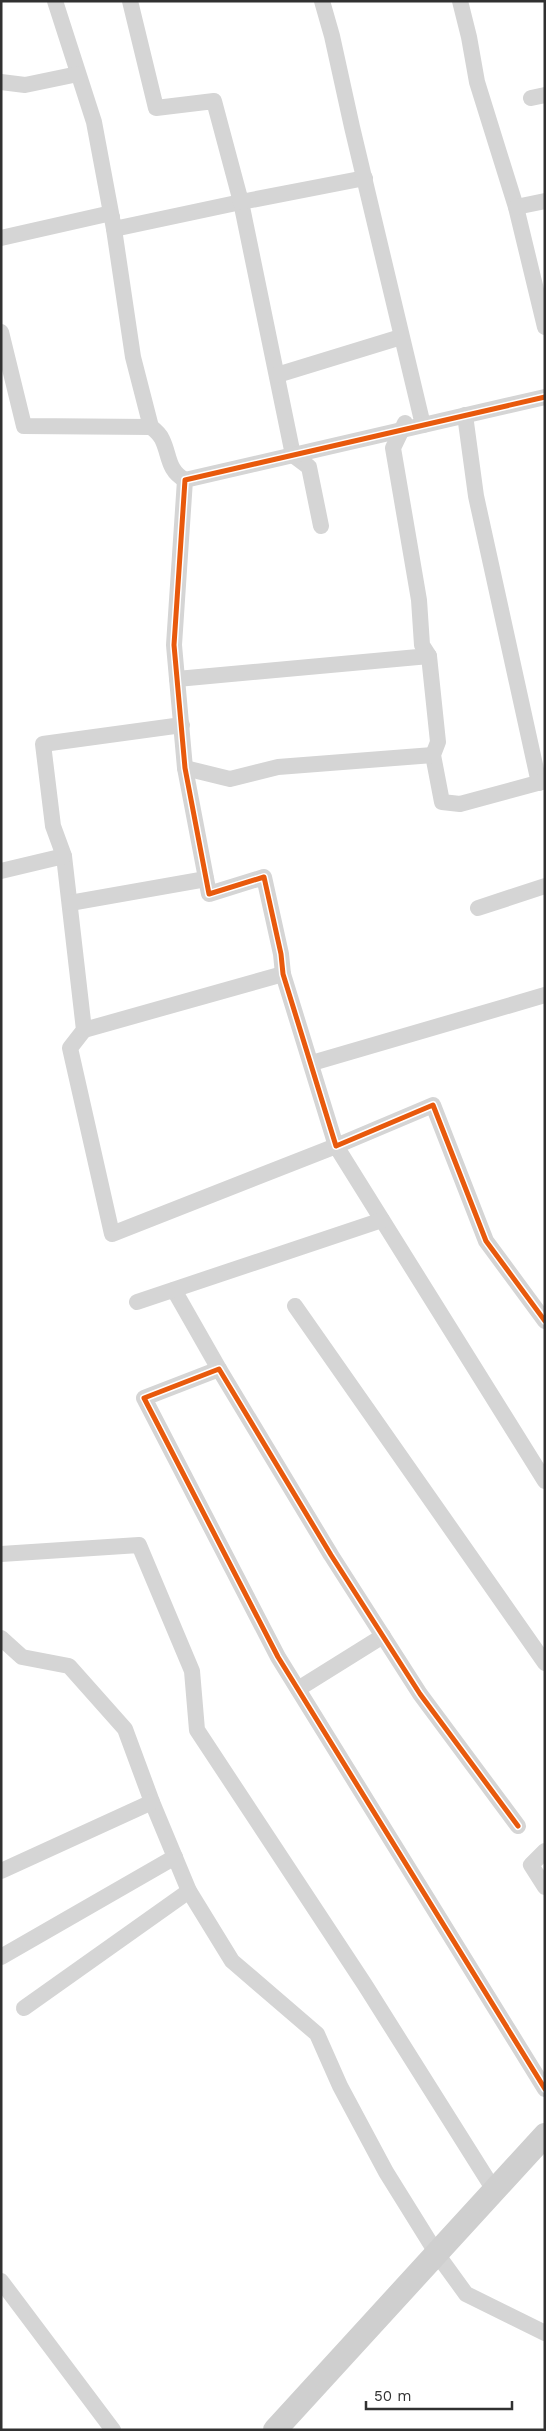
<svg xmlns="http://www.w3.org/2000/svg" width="546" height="2431" font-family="'Work Sans',sans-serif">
  <rect width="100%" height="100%" fill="#fff"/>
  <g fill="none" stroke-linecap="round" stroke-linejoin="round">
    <g stroke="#d5d5d5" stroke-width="16">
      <polyline points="55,1 94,122 114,229 241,202 293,455 309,467 321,526"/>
      <polyline points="130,1 156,108 214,101 241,202 365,178"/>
      <polyline points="322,1 332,36 352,127 423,425"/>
      <polyline points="460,1 469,37 477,82 516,207 545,327"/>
      <polyline points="1,82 25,85 78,74"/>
      <polyline points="531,98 545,95"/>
      <polyline points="516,207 545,201"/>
      <polyline points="114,229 133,357 151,427"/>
      <polyline points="1,238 107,214 112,217"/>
      <path d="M1,332L24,426L151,427C155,430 160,435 162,439C170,455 167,470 185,480"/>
      <polyline points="277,375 401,337"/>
      <polyline points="545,397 185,480 174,645 185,768 209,894 264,877 281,954 283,974 336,1146 433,1105 486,1241 545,1321"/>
      <polyline points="465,415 476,496 539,783"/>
      <polyline points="405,423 393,448 419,600 422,645 429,656 438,742 433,755 442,802 460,804 545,781"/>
      <polyline points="177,679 429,656"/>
      <polyline points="182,725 43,744 53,826 64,856 84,1030 70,1048 112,1234 336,1146 545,1481"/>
      <polyline points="185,768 230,779 278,767 433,755"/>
      <polyline points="1,871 64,856"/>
      <polyline points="70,903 206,879"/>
      <polyline points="478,908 545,886"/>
      <polyline points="84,1030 283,974"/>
      <polyline points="312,1063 545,995"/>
      <polyline points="174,1290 219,1369"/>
      <polyline points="137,1302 382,1220"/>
      <polyline points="295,1306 545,1663"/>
      <polyline points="1,1554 139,1545 192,1671 197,1730 365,1985 494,2190"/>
      <polyline points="1,1638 22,1657 69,1666 125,1729 152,1802 189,1891 232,1961 317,2034 340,2086 386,2172 437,2254 466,2294 545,2333"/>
      <polyline points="298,1689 383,1636"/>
      <polyline points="518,1826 420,1694 331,1555 219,1369 144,1398 278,1657 545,2089"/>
      <polyline points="545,1851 531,1865 545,1887"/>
      <polyline points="1,1871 152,1802"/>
      <polyline points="1,1957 175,1857"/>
      <polyline points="24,2008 189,1891"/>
      <polyline points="1,2281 113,2430"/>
    </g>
    <polyline stroke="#cfcfcf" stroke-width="24" points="275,2430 545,2135"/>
    <defs>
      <g id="cycleway">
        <polyline points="545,397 185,480 174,645 185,768 209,894 264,877 281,954 283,974 336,1146 433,1105 486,1241 545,1321"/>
        <polyline points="518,1826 420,1694 331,1555 219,1369 144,1398 278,1657 545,2089"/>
      </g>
    </defs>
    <use href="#cycleway" stroke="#fff" stroke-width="8"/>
    <use href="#cycleway" stroke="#e8590c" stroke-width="5"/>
  </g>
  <rect width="546" height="2431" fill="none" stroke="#313131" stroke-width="5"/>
  <path d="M366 2401v8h146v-8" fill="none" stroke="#313131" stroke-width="2.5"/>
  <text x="374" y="2401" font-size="15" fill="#313131" stroke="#ffffff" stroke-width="4" paint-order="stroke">50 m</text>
</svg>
